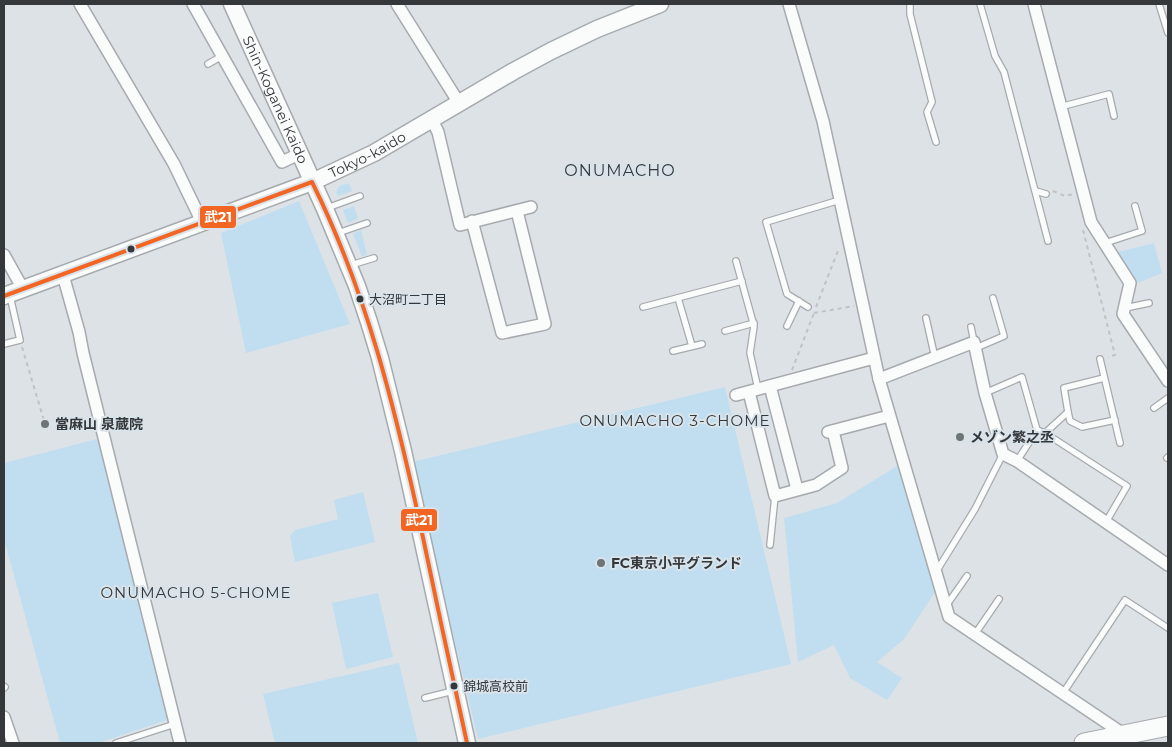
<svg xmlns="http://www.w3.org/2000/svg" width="1172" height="747" font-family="Montserrat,'Noto Sans JP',sans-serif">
  <rect width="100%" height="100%" fill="#dce2e6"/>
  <g fill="#c1def1">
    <polygon points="349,183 352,191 338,196 336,192 339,186"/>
    <polygon points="299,201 350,324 246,353 221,233"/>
    <polygon points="354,206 358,219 348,223 343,210"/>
    <polygon points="361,230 367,255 362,256 353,234"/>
    <polygon points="1154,243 1162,273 1138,283 1118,252"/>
    <polygon points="725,387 791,664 478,739 412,462"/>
    <polygon points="101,438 173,718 98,743 60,743 4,539 4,463"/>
    <polygon points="899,465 937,589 904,639 877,662 902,678 887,700 850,678 834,645 798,662 784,518 837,503"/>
    <polygon points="363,492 375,542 295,562 290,536 295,530 338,519 334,500"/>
    <polygon points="378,593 393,657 346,669 332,603"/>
    <polygon points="399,663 418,743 275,743 263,694"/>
  </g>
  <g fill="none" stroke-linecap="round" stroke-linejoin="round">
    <defs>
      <g id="service">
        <polyline points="910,4 910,14 932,102 927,112 936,142"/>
        <polyline points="980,4 995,56 1004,72 1048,241"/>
        <polyline points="1159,4 1168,33"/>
        <polyline points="208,64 222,56"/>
        <polyline points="1060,107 1109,94 1114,116"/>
        <polyline points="1036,191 1046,194"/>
        <polyline points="327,208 360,196"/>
        <polyline points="338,233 367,223"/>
        <polyline points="1105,243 1142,231 1135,206"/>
        <polyline points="736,261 754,326 750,353 758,389"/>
        <polyline points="351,265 374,258"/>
        <polyline points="678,298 692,346"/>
        <polyline points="643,307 742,281"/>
        <polyline points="808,307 787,294 766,222 840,200"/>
        <polyline points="1125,308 1149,303"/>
        <polyline points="926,318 935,358"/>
        <polyline points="787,326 799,301"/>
        <polyline points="971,327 974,342"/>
        <polyline points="725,331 754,323"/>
        <polyline points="4,344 20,340 10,296"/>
        <polyline points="976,348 1004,336 993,298"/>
        <polyline points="673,351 702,344"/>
        <polyline points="1100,359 1120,443"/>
        <polyline points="985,393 1022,377 1037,430"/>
        <polyline points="1154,408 1168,398"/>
        <polyline points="1068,412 1070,421 1082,427 1115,420"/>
        <polyline points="1045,433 1068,412 1064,388 1104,378"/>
        <polyline points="1167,458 1168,457"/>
        <polyline points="1017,461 1037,430 1045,433 1127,486 1106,522"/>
        <polyline points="770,545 775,496"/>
        <polyline points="936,572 975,509 1003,454"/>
        <polyline points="946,606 967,576"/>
        <polyline points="975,634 999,599"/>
        <polyline points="4,688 5,687"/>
        <polyline points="1063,693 1125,600 1168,628"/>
        <polyline points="425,698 453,691"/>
        <polyline points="116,743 175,724"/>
      </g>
      <g id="minor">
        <polyline points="80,4 174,164 202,222"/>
        <polyline points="193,4 282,162 299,154"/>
        <polyline points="397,4 459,103"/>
        <polyline points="789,4 823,121 879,379 949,617 1125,735"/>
        <polyline points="1034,4 1091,222 1130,283 1123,314 1168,381"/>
        <polyline points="432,120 438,132 460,225 531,207"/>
        <polyline points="472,221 502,333 545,324 517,211"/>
        <polyline points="4,255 23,289"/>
        <polyline points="63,275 79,332 83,353 180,743"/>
        <polyline points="879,379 974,342 985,393 1003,454 1017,461 1168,565"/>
        <polyline points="770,386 797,489"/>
        <polyline points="749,392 775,496 816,485 842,468 833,431"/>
        <polyline points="736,395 874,358"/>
        <polyline points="828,432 889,416"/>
        <polyline points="4,717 13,743"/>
      </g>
      <g id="secondary">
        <path id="s1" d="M232,4L325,209L357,286L369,322L380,358L403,451L467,743"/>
        <path id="s2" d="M4,296L312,182L374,153L514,71L551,51L597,29L660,4"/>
      </g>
      <polyline id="primary" points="1084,743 1168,726"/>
    </defs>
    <use href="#service" stroke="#a6aaad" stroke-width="8"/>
    <use href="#minor" stroke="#a6aaad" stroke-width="14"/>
    <use href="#secondary" stroke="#a6aaad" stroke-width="19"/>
    <use href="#primary" stroke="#a6aaad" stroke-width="21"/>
    <g stroke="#c0c2c3" stroke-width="2" stroke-dasharray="4 4" stroke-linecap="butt">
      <polyline points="1053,191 1065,196 1074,194"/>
      <polyline points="1083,230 1115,355 1108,357"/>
      <polyline points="816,307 839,248"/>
      <polyline points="814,313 854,306"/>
      <polyline points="22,347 45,424"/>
      <polyline points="792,370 814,313"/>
    </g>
    <use href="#service" stroke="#fafbfb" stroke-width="5.5"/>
    <use href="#minor" stroke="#fafbfb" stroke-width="11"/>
    <use href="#secondary" stroke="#fafbfb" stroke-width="16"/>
    <use href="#primary" stroke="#fafbfb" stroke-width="19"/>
    <defs>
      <path id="bus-1" d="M4,296L312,182C367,293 395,408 421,528C436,600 451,671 467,743"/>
    </defs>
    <use href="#bus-1" stroke="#d8e3ea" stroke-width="8"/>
    <use href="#bus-1" stroke="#f26522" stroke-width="4"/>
  </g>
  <g fill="#34383b" stroke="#d8e3ea" stroke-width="2">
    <circle cx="131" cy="249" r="4.5"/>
    <circle cx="360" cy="299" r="4.5"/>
    <circle cx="454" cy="686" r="4.5"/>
  </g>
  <g fill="#6f7477" stroke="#d8e3ea" stroke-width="2">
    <circle cx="45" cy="424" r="5"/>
    <circle cx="960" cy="437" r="5"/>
    <circle cx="601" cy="563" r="5"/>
  </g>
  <g text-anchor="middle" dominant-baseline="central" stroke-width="4" stroke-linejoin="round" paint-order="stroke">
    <g font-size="13" fill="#34383b" stroke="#d8e3ea" text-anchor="start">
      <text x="369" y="299">大沼町二丁目</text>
      <text x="463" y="686">錦城高校前</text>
    </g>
    <g font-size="14" fill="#34383b" stroke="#d8e3ea">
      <text stroke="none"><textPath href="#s1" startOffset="105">Shin-Koganei Kaido</textPath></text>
      <text stroke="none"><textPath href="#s2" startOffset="390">Tokyo-kaido</textPath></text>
    </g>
    <g font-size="14" font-weight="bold" fill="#34383b" stroke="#d8e3ea" text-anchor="start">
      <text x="55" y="424">當麻山 泉蔵院</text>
      <text x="970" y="437">メゾン繁之丞</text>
      <text x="611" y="563">FC東京小平グランド</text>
    </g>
    <g font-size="15" letter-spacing="1" fill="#34383b" stroke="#d8e3ea">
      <text x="675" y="420">ONUMACHO 3-CHOME</text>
      <text x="196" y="592">ONUMACHO 5-CHOME</text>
    </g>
    <g font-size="16" letter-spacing="1" fill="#34383b" stroke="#d8e3ea">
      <text x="620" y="170">ONUMACHO</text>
    </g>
  </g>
  <g stroke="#d8e3ea" stroke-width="2">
    <rect x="199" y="205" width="38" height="24" rx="5" fill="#f26522"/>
    <rect x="400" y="508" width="38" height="24" rx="5" fill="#f26522"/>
  </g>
  <g font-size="14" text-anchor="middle" font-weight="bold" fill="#fff">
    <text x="218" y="222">武21</text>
    <text x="419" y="525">武21</text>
  </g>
  <rect width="1172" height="747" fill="none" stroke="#34383b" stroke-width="10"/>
</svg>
